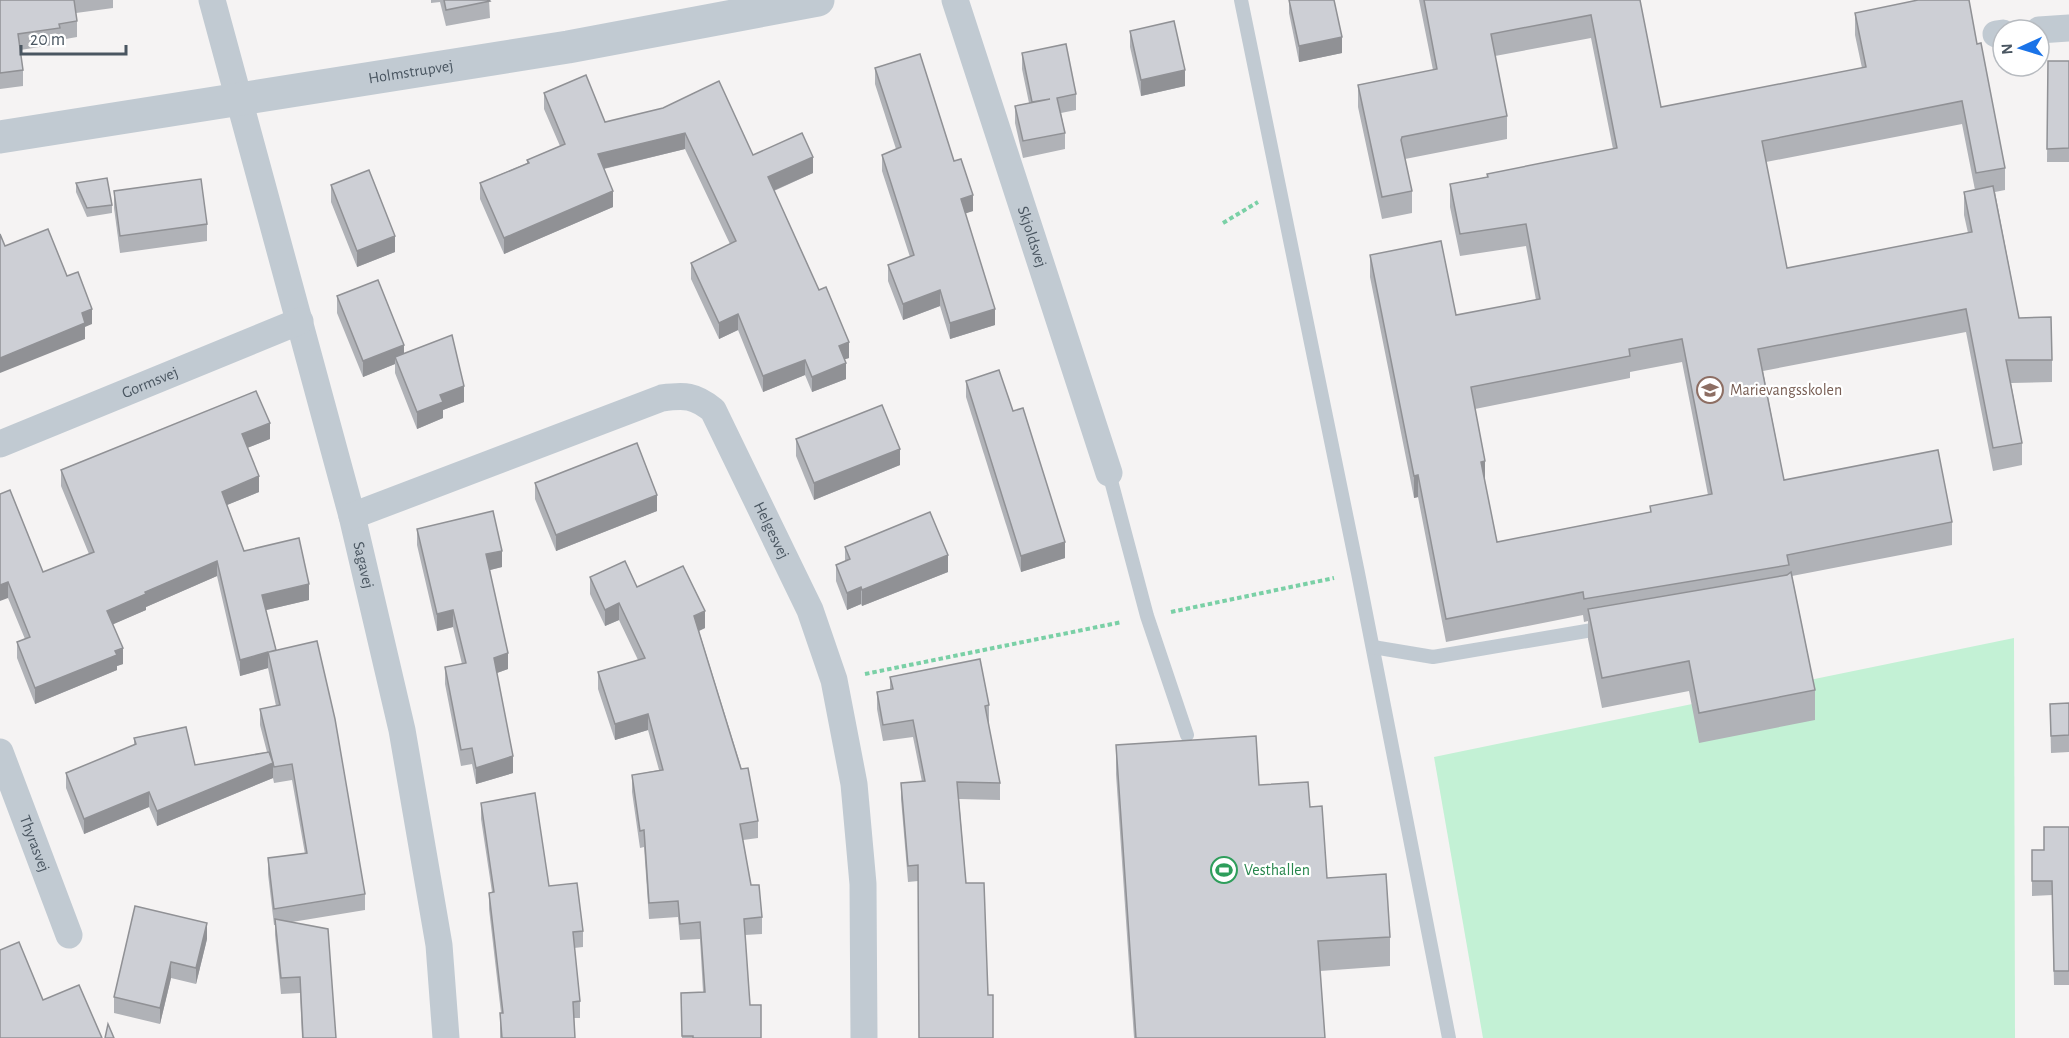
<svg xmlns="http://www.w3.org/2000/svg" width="2069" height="1038" font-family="'Alegreya Sans',sans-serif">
  <rect width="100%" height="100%" fill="#f5f3f3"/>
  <polygon fill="#c3f1d5" points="2014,638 2015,1038 1483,1038 1434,757"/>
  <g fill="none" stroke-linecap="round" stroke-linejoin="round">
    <g stroke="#7ad0a6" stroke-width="4" stroke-dasharray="4.5 3" stroke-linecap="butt">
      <polyline points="1223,223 1258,202"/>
      <polyline points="1171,612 1334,578"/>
      <polyline points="865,674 1122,622"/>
    </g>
    <g stroke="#c1cad2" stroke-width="14">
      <polyline points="1241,0 1358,573 1449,1038"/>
      <polyline points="1109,473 1147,616 1187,735"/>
      <polyline points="1373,647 1433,657 1604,628"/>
    </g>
    <g stroke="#c1cad2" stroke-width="27">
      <path id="s1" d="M212,0L352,516L402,730L439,945L446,1038"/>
      <path id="s2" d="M955,0L1109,473"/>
      <polyline points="2039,30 2069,28"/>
      <polyline points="1996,34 2003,33"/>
      <path id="s3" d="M0,444L300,321"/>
      <path id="s4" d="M352,516L662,398C685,395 694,395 713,410L810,610L834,680L854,784L863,884L864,1038"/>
      <path id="s5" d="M0,752L69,935"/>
    </g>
    <path stroke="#c1cad2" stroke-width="33" id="s6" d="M0,137L568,47L818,0"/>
  </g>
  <g fill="#b0b2b7" fill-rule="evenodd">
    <polygon points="0,0 113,0 113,8 76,13 77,21 77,37 60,40 60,44 20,50 23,70 23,86 0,89"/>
    <polygon points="431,0 489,0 490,18 446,26 440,2 431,3"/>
    <polygon points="1289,0 1334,0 1342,53 1299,62 1289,13"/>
    <path d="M1419,0H1640L1661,107L1862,68L1855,35V13L1977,44L2005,168V190L1995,192L2019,318L2052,360V382L2011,383L2022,443V465L1993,471L1966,332L1763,371L1784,480L1952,522V545L1792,576L1815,690V720L1699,743L1689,691L1602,708L1588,639V621L1584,622L1583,615L1446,642L1418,497L1414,498L1370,277V255L1456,315L1536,300L1526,246L1460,256L1450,207V184L1487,177V174L1613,149L1591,38L1495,56L1507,116V139L1405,159L1412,191V213L1382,219L1358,107V85L1433,70ZM1962,124L1975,190L1964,192V215L1968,233L1787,268L1766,162ZM1682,362L1708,495L1650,506V512L1497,542L1485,483L1475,409L1630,378V372Z"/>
    <polygon points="1130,31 1185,86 1141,96 1130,47"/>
    <polygon points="1022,53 1076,94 1076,110 1061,113 1065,133 1065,149 1023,158 1015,123 1015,106 1029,103 1022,69"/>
    <polygon points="2048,61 2069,61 2069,162 2047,162"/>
    <polygon points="875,68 954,161 973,211 965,213 995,325 950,339 940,306 903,320 888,281 888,265 910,257 882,171 882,155 896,149 875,84"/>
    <polygon points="544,93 605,122 663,108 753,155 813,173 774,191 849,358 845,359 846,379 812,392 805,375 763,392 738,330 719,339 691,279 691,263 730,244 685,149 604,169 613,207 504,254 480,199 480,183 527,163 527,160 560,146 544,109"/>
    <polygon points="76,183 112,205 112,213 87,217 76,192"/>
    <polygon points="331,185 395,252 357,267 331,202"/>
    <polygon points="114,191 207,224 207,241 120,253 114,208"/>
    <polygon points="337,296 404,354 464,402 443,410 443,418 417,429 395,373 395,364 363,377 337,313"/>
    <polygon points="966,381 1065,558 1021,572 966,397"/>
    <polygon points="270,439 247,448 259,492 227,505 244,551 309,600 266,610 276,650 365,894 365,910 292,922 336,1038 302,1038 300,993 281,994 275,935 275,925 274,925 268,874 268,858 305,854 292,780 274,783 273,778 157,826 149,807 84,834 66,788 66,773 134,745 134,738 195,765 267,752 260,725 260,709 276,706 268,668 240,676 217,576 146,607 146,610 113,624 123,664 117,666 117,670 35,704 17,658 17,642 25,639 8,598 0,494 43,572 89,554 61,486 61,470"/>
    <polygon points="796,439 900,465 814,500 796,456"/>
    <polygon points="535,483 657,511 556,551 535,499"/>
    <polygon points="417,529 502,567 490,570 508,669 497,673 513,773 476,784 472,764 461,766 445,684 445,667 462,664 453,627 437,631 417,545"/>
    <polygon points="845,547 948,572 862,606 861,604 847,610 836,581 836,565 845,561"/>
    <polygon points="590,577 637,587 705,628 699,631 758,821 758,838 743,840 751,885 762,917 762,934 745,935 750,1005 761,1038 682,1038 681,993 703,992 700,939 680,940 678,917 649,919 644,847 640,848 632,792 632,775 659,770 648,730 615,740 598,689 598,672 638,660 619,620 605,626 590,594"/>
    <polygon points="890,677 989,705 989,722 988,722 1000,783 1000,800 959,799 966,883 988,995 993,1038 918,881 908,882 901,799 901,783 922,782 913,737 883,741 877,709 877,692 890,690"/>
    <polygon points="2069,703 2069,752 2051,753 2050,704"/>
    <polygon points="1116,745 1259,785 1310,807 1327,878 1390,937 1390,966 1320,971 1325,1038 1134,1038 1116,774"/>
    <polygon points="481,803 549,886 583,931 583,947 574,948 580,1001 580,1018 574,1018 575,1038 500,1038 500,1013 501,1013 489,909 489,893 492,892 481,819"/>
    <polygon points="2069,827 2069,985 2054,985 2052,895 2032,896 2032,850 2044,850"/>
    <polygon points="207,939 196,984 171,978 160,1024 114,1013 114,997"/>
  </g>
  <g fill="#909195">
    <polygon points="1342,37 1342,53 1299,62 1299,46"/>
    <polygon points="1185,70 1185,86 1141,96 1141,80"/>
    <polygon points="685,133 685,149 598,170 598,154"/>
    <polygon points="813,157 813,173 768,193 768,177"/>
    <polygon points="613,191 613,207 504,254 504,238"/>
    <polygon points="973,195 973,211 961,215 961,199"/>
    <polygon points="395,236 395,252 357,267 357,251"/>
    <polygon points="940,290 940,306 903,320 903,304"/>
    <polygon points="92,309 92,324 85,327 85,339 0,373 0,358 82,313"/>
    <polygon points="995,309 995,325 950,339 950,323"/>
    <polygon points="738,314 738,330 719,339 719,323"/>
    <polygon points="849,342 849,358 839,361 839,346"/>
    <polygon points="404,345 404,361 395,357 395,364 363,377 363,361"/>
    <polygon points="805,360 805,375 763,392 763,376"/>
    <polygon points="846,363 846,379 812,392 812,377"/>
    <polygon points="464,386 464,402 443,410 443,418 417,429 417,412 440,395"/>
    <polygon points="270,423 270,439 242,450 242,434"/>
    <polygon points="900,449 900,465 814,500 814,483"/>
    <polygon points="1485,461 1485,484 1481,462"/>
    <polygon points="1418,475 1418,497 1414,498 1414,476"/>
    <polygon points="259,476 259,492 222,507 222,492"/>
    <polygon points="657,495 657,511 556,551 556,535"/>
    <polygon points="1065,542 1065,558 1021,572 1021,556"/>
    <polygon points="502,551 502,567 486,571 486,554"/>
    <polygon points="948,555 948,572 862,606 862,590"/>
    <polygon points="217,561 217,576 146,607 146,610 107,627 107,611 145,592"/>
    <polygon points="8,582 8,598 0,601 0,585"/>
    <polygon points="309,584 309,600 262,611 262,595"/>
    <polygon points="861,587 861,604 847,610 847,593"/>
    <polygon points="619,603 619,620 605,626 605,610"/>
    <polygon points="453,610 453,627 437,631 437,614"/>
    <polygon points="705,611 705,628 694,633 694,616"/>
    <polygon points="123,648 123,664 117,666 117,670 35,704 35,688"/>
    <polygon points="268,652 268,668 240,676 240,660"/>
    <polygon points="508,653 508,669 494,674 494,658"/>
    <polygon points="648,714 648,730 615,740 615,724"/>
    <polygon points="513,756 513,773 476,784 476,768"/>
    <polygon points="273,763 273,778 157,826 157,811"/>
    <polygon points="149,792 149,807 84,834 84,819"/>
    <polygon points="207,923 207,939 196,984 196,968"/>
    <polygon points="171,962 171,978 160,1024 160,1008"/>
  </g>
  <g fill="#cdcfd5" stroke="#909195" stroke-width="1.5" fill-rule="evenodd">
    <polygon points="0,0 74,0 77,21 59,24 60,28 18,34 23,70 0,73"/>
    <polygon points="444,0 489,0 490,1 446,10"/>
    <polygon points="1289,0 1334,0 1342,37 1299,46"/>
    <path d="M1424,0H1640L1661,107L1866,67L1855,13L1918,0H1969L1977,44L1981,43L2005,168L1976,173L1962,101L1762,141L1787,268L1972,232L1964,192L1993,186L2019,318L2051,317L2052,360H2006L2022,443L1993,448L1966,309L1758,349L1784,480L1938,450L1952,522L1787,555L1789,565L1584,599L1583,592L1446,619L1418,475L1414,476L1370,255L1441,241L1456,315L1540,299L1526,224L1460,234L1450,184L1488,177L1487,174L1617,148L1591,15L1491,34L1507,116L1402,137L1401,140L1412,191L1382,197L1358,85L1437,69ZM1682,339L1712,494L1650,506L1651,512L1497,542L1481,462L1485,461L1471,387L1630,356L1629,349Z"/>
    <polygon points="1174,21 1185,70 1141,80 1130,31"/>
    <polygon points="1066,44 1076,94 1057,98 1065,133 1023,141 1015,106 1050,99 1032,102 1022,53"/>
    <polygon points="920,54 954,161 961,159 973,195 961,199 995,309 950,323 940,290 903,304 888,265 914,255 882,155 901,147 875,68"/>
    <polygon points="2048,61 2069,61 2069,148 2047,149"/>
    <polygon points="586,75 605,122 663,108 719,81 753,155 802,133 813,157 768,177 819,290 826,287 849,342 839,346 846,363 812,377 805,360 763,376 738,314 719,323 691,263 736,241 685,133 598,154 613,191 504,238 480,183 529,163 527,160 565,144 544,93"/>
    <polygon points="369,170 395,236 357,251 331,185"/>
    <polygon points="107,178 112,205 87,208 76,183"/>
    <polygon points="201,179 207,224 120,236 114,191"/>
    <polygon points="48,229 67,276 78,272 92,309 82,313 85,323 0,358 0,234 5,246"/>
    <polygon points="378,280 404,345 363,361 337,296"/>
    <polygon points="452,335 464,386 440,395 443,402 417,412 395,357"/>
    <polygon points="999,370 1013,411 1023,408 1065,542 1021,556 966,381"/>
    <polygon points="256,391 270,423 242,434 259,476 222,492 244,551 299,538 309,584 262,595 276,650 269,652 317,641 335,719 365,894 274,909 268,858 307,853 292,764 274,767 260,709 280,705 268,652 240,660 217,561 145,592 146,594 107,611 123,648 115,651 117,655 35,688 17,642 30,637 8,582 0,585 0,494 10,490 43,572 94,552 61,470"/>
    <polygon points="882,405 900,449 814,483 796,439"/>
    <polygon points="637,443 657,495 556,535 535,483"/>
    <polygon points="493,511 502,551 486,554 508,653 494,658 513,756 476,768 472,748 461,750 445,667 466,663 453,610 437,614 417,529"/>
    <polygon points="930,512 948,555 862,590 861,587 847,593 836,565 850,559 845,547"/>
    <polygon points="625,561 637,587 683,566 705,611 694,616 741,769 748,768 758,821 740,824 751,885 759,885 762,917 744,919 750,1005 761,1005 761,1038 693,1038 693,1036 682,1036 681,993 705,992 700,922 680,924 678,901 649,903 644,830 640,831 632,775 663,770 648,714 615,724 598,672 645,658 619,603 605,610 590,577"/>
    <polygon points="1791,572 1815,690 1699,713 1689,661 1602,678 1588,609 1787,575"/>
    <polygon points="980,659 989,705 985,706 1000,783 957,782 966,883 984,883 988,995 993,995 993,1038 919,1038 918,865 908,866 901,783 925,781 913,720 883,725 877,692 893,689 890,677"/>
    <polygon points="2069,703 2069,735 2051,736 2050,704"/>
    <polygon points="186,727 195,765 269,752 273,763 157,811 149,792 84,819 66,773 136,744 134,738"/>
    <polygon points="1256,736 1259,785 1308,782 1310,807 1322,806 1327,878 1386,874 1390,937 1318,941 1325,1038 1136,1038 1116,745"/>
    <polygon points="535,793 549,886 577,883 583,931 573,932 580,1001 573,1002 575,1038 502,1038 500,1013 503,1013 489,893 494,892 481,803"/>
    <polygon points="2044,827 2069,827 2069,971 2054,971 2052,881 2032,881 2032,850 2044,850"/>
    <polygon points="135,906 207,923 196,968 171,962 160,1008 114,997"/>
    <polygon points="275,919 328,929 336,1038 303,1038 300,977 281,978"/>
    <polygon points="19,942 43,1000 79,985 102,1038 0,1038 0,950"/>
    <polygon points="108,1024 114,1038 105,1038"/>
  </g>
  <defs>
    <symbol id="school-ring" viewBox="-11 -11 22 22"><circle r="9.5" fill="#fff" stroke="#8d6e63" stroke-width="1.5"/><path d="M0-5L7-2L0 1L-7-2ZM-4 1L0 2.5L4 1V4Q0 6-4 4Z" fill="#8d6e63"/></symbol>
    <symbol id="stadium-ring" viewBox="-11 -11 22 22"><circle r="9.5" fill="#fff" stroke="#2e9e5b" stroke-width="1.5"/><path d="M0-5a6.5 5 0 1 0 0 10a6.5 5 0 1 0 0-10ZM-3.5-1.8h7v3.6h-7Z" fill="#2e9e5b"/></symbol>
  </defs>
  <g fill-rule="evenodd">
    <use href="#school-ring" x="1695" y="375" width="30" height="30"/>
    <use href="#stadium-ring" x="1209" y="855" width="30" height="30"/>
  </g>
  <g text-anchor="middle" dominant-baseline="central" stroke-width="4.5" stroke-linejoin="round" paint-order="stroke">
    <g font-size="16" fill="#4a5661" stroke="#fff">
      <text stroke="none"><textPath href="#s6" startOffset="416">Holmstrupvej</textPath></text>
      <text stroke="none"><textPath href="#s2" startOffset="249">Skjoldsvej</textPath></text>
      <text stroke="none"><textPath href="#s3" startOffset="162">Gormsvej</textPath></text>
      <text stroke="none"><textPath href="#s4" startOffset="520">Helgesvej</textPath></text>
      <text stroke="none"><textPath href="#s1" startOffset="585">Sagavej</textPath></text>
      <text stroke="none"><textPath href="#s5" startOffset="98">Thyrasvej</textPath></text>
    </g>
    <g font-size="16" fill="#785e54" stroke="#fff" text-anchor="start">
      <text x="1730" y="390">Marievangsskolen</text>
    </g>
    <g font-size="16" fill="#27864d" stroke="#fff" text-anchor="start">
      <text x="1244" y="870">Vesthallen</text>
    </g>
  </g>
  <g transform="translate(2021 48) rotate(266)"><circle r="28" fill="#ffffff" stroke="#b7bbc0" stroke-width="1.5"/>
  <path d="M0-4.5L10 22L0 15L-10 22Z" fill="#1a73e8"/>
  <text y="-9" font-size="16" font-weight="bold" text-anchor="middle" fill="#4a5661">N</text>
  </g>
  <path d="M21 45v9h105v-9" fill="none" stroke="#4a5661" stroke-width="3"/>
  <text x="30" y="45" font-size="18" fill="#4a5661" stroke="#ffffff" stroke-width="4.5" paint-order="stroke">20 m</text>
</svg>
